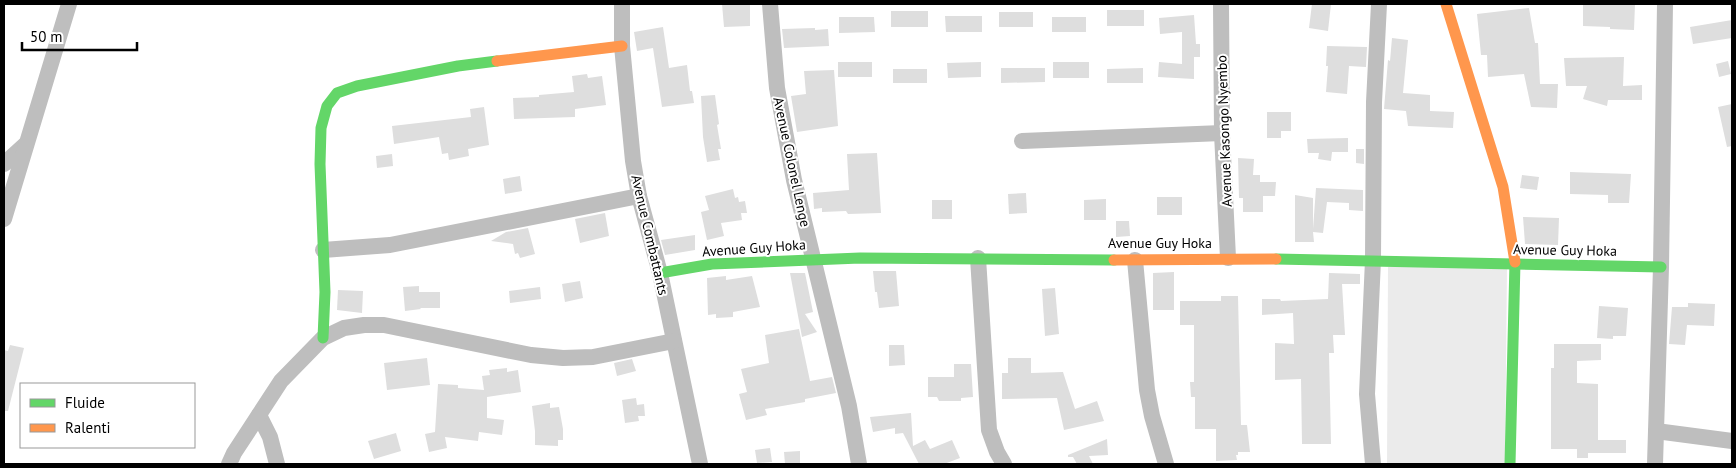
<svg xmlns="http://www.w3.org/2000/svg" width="1736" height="468" font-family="'PT Sans',sans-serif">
  <rect width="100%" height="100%" fill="#fff"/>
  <polygon fill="#ebebeb" points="1388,267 1507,267 1505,464 1387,464"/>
  <g fill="#dedede">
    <polygon points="722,4 750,4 750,26 724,27"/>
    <polygon points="1312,4 1331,4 1328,31 1309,28"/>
    <polygon points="1583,4 1635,4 1634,30 1610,29 1610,27 1583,26"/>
    <polygon points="1529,8 1535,43 1538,43 1540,84 1558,84 1557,108 1531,107 1524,74 1488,77 1487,55 1481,55 1477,14"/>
    <rect x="1107" y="10" width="37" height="16"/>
    <rect x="891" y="11" width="37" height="16"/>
    <rect x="999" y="12" width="34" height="15"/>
    <polygon points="1194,15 1196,44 1200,44 1200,57 1194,57 1194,79 1158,77 1159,62 1182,64 1182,32 1160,34 1159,18"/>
    <polygon points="945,16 982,16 982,32 946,32"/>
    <polygon points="839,17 874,17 875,32 839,33"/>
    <rect x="1052" y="17" width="34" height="15"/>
    <polygon points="1732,20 1732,38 1693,44 1690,27"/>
    <polygon points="663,27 669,68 687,65 690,91 692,91 694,103 662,107 653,48 637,51 634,32"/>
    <polygon points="815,28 815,30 828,29 829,46 784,48 782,29"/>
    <polygon points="1392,38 1408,40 1403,93 1430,95 1430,111 1454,112 1453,128 1408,126 1406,111 1384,109 1388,60 1390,61"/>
    <polygon points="1327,46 1367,47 1366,67 1349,66 1347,94 1326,92 1328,66 1326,66"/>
    <polygon points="1624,57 1623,86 1642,85 1642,100 1608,100 1607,106 1583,99 1587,86 1566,86 1564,58"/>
    <polygon points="1728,61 1731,74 1719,77 1716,64"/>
    <rect x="838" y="62" width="34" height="15"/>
    <polygon points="981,62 981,77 948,78 947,63"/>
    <rect x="1053" y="62" width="36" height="16"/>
    <polygon points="1001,68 1045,68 1045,82 1001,83"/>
    <polygon points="1143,68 1143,83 1107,83 1107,69"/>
    <rect x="893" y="69" width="34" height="14"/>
    <polygon points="834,70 838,126 797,132 791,96 806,94 804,71"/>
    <polygon points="587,74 588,78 602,76 606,105 575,109 575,117 514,119 513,98 539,97 539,95 574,92 572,76"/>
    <polygon points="715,95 719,124 717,125 721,149 718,149 720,160 707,162 703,137 701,96"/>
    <polygon points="1732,104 1732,146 1727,147 1718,107"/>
    <polygon points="484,107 489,145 468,149 469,156 449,160 448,153 442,154 439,137 394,144 392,126 471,117 470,109"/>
    <polygon points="1267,112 1291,112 1291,131 1281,131 1281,138 1267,138"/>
    <polygon points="1348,138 1348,152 1332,152 1331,161 1318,159 1319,153 1308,153 1307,139"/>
    <polygon points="1356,149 1364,149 1364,164 1356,163"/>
    <polygon points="877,153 881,213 848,214 846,211 822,212 822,208 814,209 813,193 849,190 847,154"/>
    <polygon points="392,154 393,166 377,168 376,156"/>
    <polygon points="1238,158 1254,159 1253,175 1260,175 1260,182 1276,182 1275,196 1263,196 1263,212 1243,212 1243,198 1239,198"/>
    <polygon points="1570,172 1631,174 1629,203 1608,203 1608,195 1570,194"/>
    <polygon points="1522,175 1539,177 1537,190 1520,188"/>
    <polygon points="520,176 522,191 505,194 503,179"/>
    <polygon points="1316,188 1363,190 1363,211 1349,210 1349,203 1327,202 1323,233 1313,232 1314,242 1295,242 1295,195 1313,198 1313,229"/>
    <polygon points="733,189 735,198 738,197 739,202 745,201 747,213 741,213 742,220 721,223 724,236 707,240 701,212 709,210 705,196"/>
    <polygon points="1026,193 1027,213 1009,214 1008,194"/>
    <rect x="1157" y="197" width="25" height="18"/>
    <polygon points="1106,199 1106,220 1084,220 1084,200"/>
    <rect x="932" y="200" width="20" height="19"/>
    <polygon points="605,213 609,236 580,243 575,219"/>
    <polygon points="1523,217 1559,218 1558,245 1525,244"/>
    <polygon points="1116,221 1129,221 1130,236 1116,237"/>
    <polygon points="528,228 535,254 520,258 518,253 515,254 513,244 491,241 506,232"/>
    <polygon points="695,235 695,250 665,255 661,240"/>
    <polygon points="873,271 896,271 899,306 879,308 877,292 875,292"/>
    <polygon points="1174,272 1174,310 1153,310 1153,273"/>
    <polygon points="790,273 805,273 813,312 805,314 817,332 802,337"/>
    <polygon points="1329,273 1360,274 1360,284 1342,284 1345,335 1333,335 1334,353 1329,353 1331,444 1302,444 1301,379 1275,380 1275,343 1294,344 1293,313 1262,315 1262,299 1280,299 1281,301 1328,299"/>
    <polygon points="726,276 726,280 752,276 760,307 733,312 733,317 716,318 716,314 708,315 707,278"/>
    <polygon points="580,281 583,298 565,302 562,284"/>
    <polygon points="419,286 419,292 440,292 440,308 420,308 421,309 405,311 403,287"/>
    <polygon points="540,287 541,299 510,303 509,291"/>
    <polygon points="1055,288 1059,334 1045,336 1042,289"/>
    <polygon points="338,290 363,291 362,313 337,310"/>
    <polygon points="1221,296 1238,296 1241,425 1247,425 1250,452 1238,452 1238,455 1236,455 1237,460 1216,461 1216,429 1195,429 1195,397 1191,397 1190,382 1194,382 1194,325 1180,325 1180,301 1221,301"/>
    <polygon points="1688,303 1715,304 1714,326 1687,325 1685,345 1669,344 1672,307 1688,307"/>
    <polygon points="1599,306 1628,308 1626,336 1613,336 1613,339 1597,338"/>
    <polygon points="799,329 810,381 832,377 836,393 805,399 805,402 765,409 767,415 746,420 739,394 747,392 741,369 769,363 765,335"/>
    <polygon points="1554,344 1601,344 1601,360 1577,361 1577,383 1598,384 1598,440 1626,440 1626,453 1588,453 1588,458 1577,458 1577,449 1551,449 1551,368 1554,368"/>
    <polygon points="10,345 24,348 8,411 4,411 4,350 8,351"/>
    <polygon points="889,345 904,345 905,365 889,366"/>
    <polygon points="427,358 430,385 387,390 384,363"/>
    <polygon points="1008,358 1031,358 1031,373 1063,372 1075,409 1097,401 1104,421 1064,430 1057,398 1002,399 1002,373 1008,373"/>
    <polygon points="632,359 636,371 617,376 614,363"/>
    <polygon points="954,364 971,364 973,397 961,398 961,401 939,401 937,397 928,397 928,377 954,377"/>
    <polygon points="507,368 507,372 518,370 521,392 487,397 487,418 504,420 502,435 479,432 478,441 445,437 447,448 429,452 425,434 435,432 438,384 458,385 458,388 484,390 482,376 490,375 489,370"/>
    <polygon points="636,398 637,405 644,404 645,416 638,416 639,421 625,423 622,400"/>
    <polygon points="550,403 550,408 559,407 563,429 563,440 558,440 558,446 535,445 535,431 532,406"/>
    <polygon points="911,413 913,446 925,440 930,449 952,440 960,458 944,464 919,464 903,433 895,434 895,428 873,432 870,417"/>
    <polygon points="396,433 401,451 374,459 368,441"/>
    <polygon points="1107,439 1108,455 1089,456 1093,464 1077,464 1073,457 1068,457 1068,455"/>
    <polygon points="770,448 772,462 757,463 755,450"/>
    <polygon points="800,451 800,463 785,464 784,452"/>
  </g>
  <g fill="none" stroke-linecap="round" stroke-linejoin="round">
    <g stroke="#bebebe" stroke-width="16">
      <polyline points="622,4 622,46 633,161 639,196 660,273 700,464"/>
      <polyline points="770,4 777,88 794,180 849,406 859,464"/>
      <polyline points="1221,4 1222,133 1228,258"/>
      <polyline points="1022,141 1222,133"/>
      <polyline points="4,164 26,144"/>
      <polyline points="4,219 69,4"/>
      <polyline points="323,250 390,245 639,196"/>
      <polyline points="978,258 989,430 997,452 1004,464"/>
      <polyline points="1135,260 1147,390 1152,416 1166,464"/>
      <polyline points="259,415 270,437 277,464"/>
      <polyline points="1656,431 1732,441"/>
      <polyline points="229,464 234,453 281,381 323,338 344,328 364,325 384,325 531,355 563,358 593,357 674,341"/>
      <polyline points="1373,464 1367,394 1373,260 1374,102 1379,4"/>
      <polyline points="1655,464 1661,267 1665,4"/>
    </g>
    <g stroke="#63d668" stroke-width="11">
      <polyline points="1276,259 1661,267"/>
      <polyline points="660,273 712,264 860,258 1114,260"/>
      <polyline points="323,338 325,292 320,164 321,128 327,106 337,93 357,86 458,66 497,61"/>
      <polyline points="1510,464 1515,262"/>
    </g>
    <g stroke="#ff974d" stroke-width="11">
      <polyline points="1446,4 1503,187 1515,262"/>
      <polyline points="497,61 622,46"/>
      <polyline points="1114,260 1276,259"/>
    </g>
  </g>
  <g text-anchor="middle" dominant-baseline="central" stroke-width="4" stroke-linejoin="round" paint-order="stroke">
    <g font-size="14" fill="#000" stroke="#fff">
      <text transform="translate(1224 131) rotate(-92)">Avenue Kasongo Nyembo</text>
      <text transform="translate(792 162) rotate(78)">Avenue Colonel Lenge</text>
      <text transform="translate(650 235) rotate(77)">Avenue Combattants</text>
      <text x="1160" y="243">Avenue Guy Hoka</text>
      <text transform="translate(754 248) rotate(-4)">Avenue Guy Hoka</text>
      <text transform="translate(1565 250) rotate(1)">Avenue Guy Hoka</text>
    </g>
  </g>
  <rect width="1736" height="468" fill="none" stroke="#000000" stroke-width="10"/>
  <rect x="20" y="383" width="175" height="65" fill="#ffffff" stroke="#999999"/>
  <rect x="30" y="399" width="25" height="8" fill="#63d668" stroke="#999999"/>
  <text x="65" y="408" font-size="15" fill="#000000">Fluide</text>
  <rect x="30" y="424" width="25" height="8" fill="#ff974d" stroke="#999999"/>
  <text x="65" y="433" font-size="15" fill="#000000">Ralenti</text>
  <path d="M22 42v8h115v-8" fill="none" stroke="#000000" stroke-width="2.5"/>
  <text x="30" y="42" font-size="15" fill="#000000" stroke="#ffffff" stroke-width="4" paint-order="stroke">50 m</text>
</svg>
